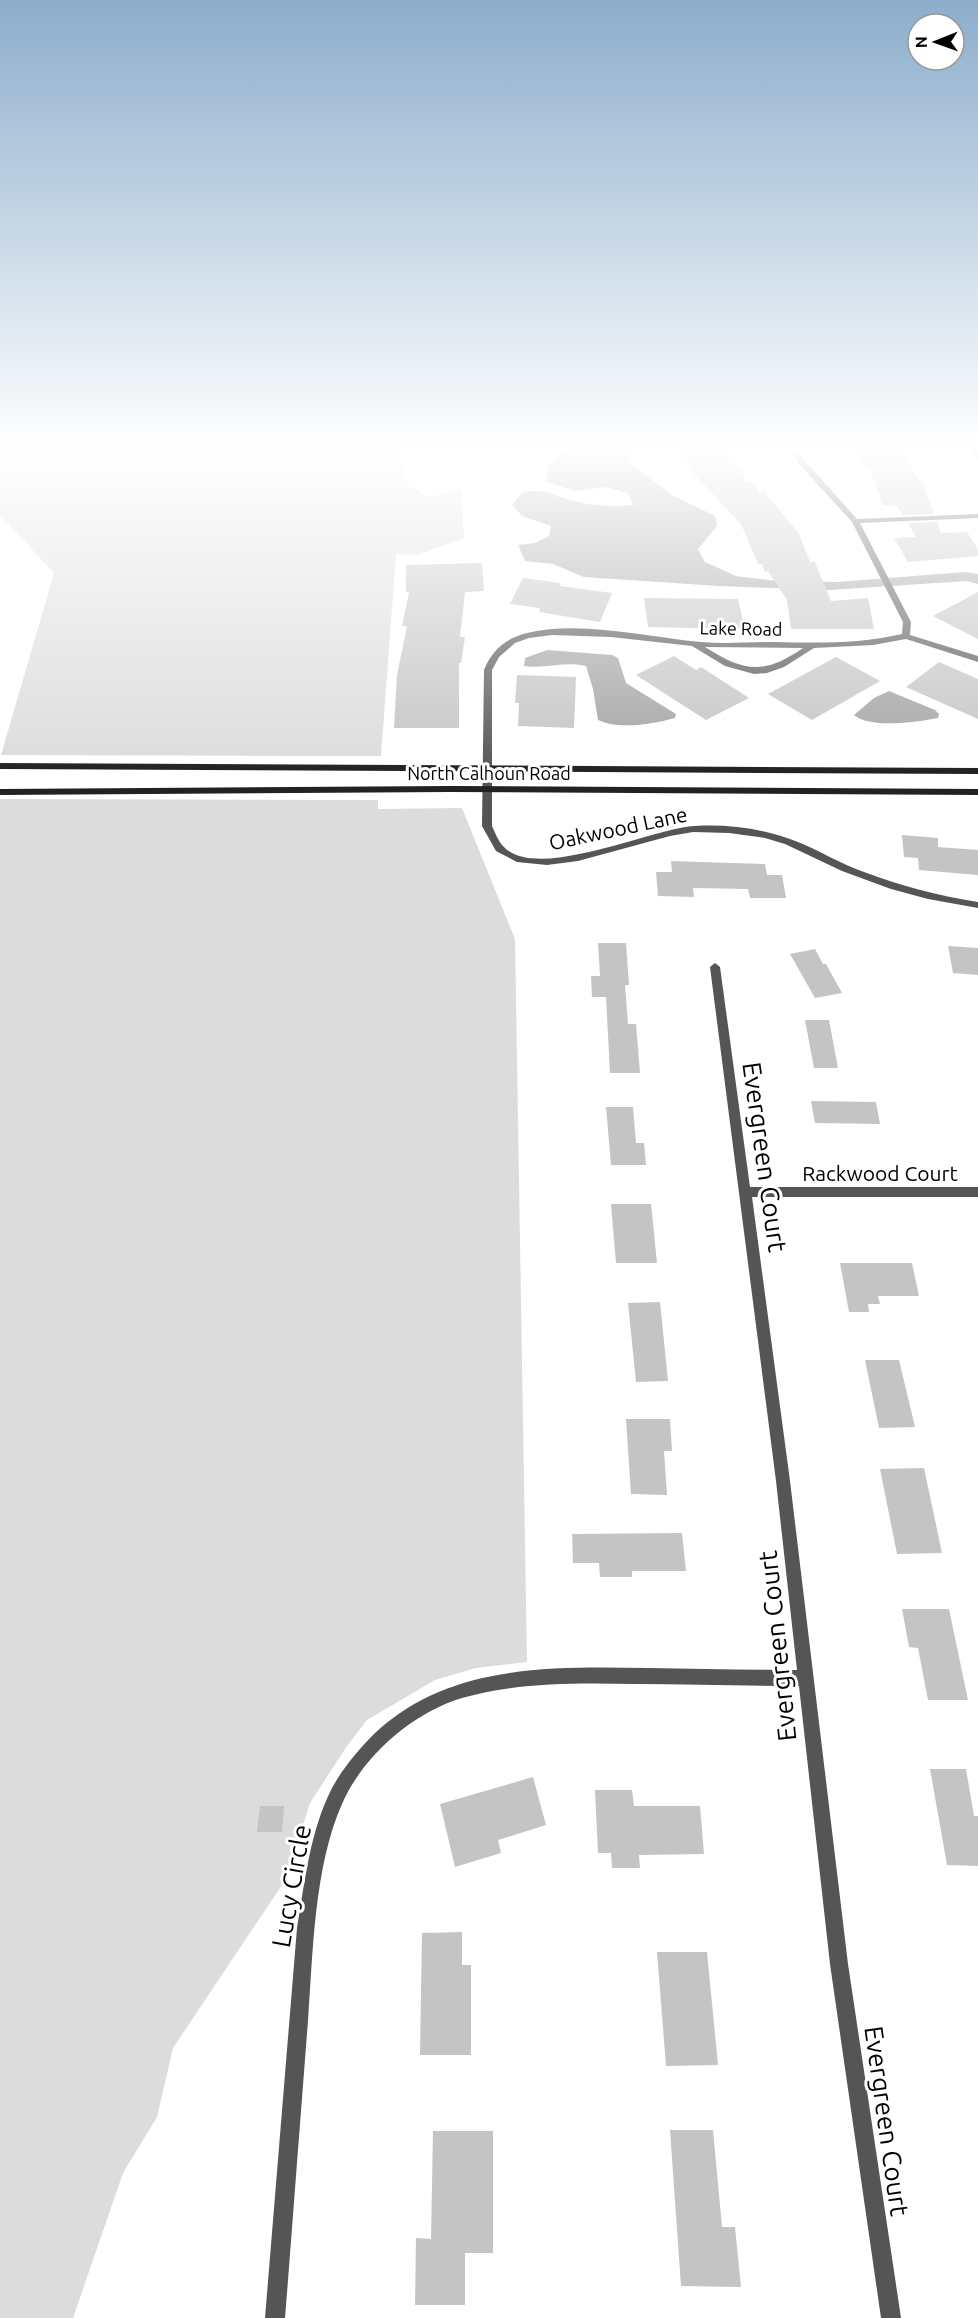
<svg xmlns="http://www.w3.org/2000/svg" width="978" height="2318" font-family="Ubuntu,sans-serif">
  <rect width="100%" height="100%" fill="#fff"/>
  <g fill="#dcdcdc">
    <polygon points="0,447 397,447 408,485 429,497 461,489 464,538 418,555 396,554 381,756 1,755 54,573 0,515"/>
    <polygon points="0,799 378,800 378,809 462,808 515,939 527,1662 476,1668 435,1680 367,1720 347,1746 310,1803 286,1879 173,2048 157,2117 123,2173 73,2318 0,2318"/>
  </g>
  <g fill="#a3a3a3">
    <path d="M569,447H633L630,463L672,495L715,516L717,526L698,549L705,562L736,576L777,581L837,582L965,572L978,574V584L967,581L829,590L719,586L584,577L553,564L525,561L518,545L535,543L549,536L551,526L522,516L512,505L523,492C548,489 548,494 570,500C591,506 612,507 633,505L628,493L606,487L575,491L546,482L548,465Z"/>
    <path d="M547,650L612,655L618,658L626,683L676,714L675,718C653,724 620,730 598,720L593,689L586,666C566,661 544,669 524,666L525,658Z"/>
    <path d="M889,691L935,710L939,714L938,718C917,722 871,729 854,715L874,698Z"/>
  </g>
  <g fill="#c4c4c4">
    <polygon points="856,447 903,449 918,480 922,481 934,514 903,515 897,506 883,505 870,469 866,469"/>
    <polygon points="728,448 747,482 752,482 760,492 764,491 799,534 810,562 815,562 831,601 868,598 874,629 791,629 787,600 768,571 765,572 762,564 758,564 741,524 694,474 681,450"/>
    <polygon points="937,522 941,533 967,532 978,549 978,556 908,562 894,538 916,537 908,523"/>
    <polygon points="482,563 484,591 465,592 460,637 465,637 461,663 459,663 459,728 394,728 397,675 407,626 402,626 409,592 406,592 406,565"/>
    <polygon points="523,578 561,583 560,586 612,593 600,622 539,612 540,608 510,604"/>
    <polygon points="978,592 978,639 933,616"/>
    <polygon points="644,598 738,599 745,629 648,627"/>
    <polygon points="674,656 696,670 701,667 749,698 706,720 636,675"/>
    <polygon points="836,657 880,681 812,720 768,694"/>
    <polygon points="939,662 978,679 978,719 906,687"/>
    <polygon points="517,675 576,677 574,728 518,726 519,703 515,703"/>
    <polygon points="902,835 938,838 938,847 978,850 978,875 919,870 918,858 904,857"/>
    <polygon points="671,861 765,864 767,875 782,875 786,898 750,898 748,889 693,888 694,897 658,896 656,872 672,872"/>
    <polygon points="598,943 626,943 629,985 625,985 628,1024 636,1024 640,1073 610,1073 606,997 592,997 591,976 600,976"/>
    <polygon points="948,946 978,948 978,975 953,973"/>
    <polygon points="815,949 823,964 826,964 842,993 815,998 790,954"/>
    <polygon points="805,1020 829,1020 838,1068 814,1068"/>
    <polygon points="811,1101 876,1102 880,1124 815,1123"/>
    <polygon points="606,1107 633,1107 636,1143 644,1143 646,1165 611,1165"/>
    <polygon points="611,1204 651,1204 657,1263 616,1263"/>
    <polygon points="840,1263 912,1263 919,1296 878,1296 880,1304 868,1304 869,1312 849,1312"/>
    <polygon points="660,1302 668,1381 636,1382 628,1303"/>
    <polygon points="865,1360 899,1360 915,1427 879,1428"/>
    <polygon points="626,1419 670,1419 672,1451 664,1451 667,1495 631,1494"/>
    <polygon points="924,1468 942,1553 897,1554 880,1469"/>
    <polygon points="682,1533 686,1571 632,1571 632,1577 600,1577 599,1563 573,1563 572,1534"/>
    <polygon points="902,1609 949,1609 968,1700 928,1700 918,1648 909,1647"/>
    <polygon points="930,1769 966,1769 974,1816 978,1816 978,1866 947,1865"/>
    <polygon points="533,1777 546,1825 498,1840 501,1853 455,1867 440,1804"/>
    <polygon points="595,1790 632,1790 634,1806 700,1806 704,1854 639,1855 640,1868 612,1868 611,1853 598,1853"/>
    <polygon points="260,1806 284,1806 282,1832 257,1832"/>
    <polygon points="462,1932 462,1965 471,1965 471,2055 420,2055 422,1933"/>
    <polygon points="657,1952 707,1952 718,2065 666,2066"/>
    <polygon points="670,2130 713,2130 722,2227 735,2227 741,2287 681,2286"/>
    <polygon points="433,2131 493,2131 493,2253 465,2253 465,2305 415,2305 416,2238 431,2239"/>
  </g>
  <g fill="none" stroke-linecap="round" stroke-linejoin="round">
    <g fill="#555" fill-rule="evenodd">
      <path d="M790,447H797L805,461L857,519L978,514V518L860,523L911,622L910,635L978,656V662L906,639L873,645L814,648L784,667L767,673L754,674L725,666L692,646L611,637L552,635L529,638L515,643L499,657L492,670V826C495,832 498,841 503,846C535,883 652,828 695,826C730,824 766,829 798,842C820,851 841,864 864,872C901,886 939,896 978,902V908L928,899L891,889L842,871L785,844L765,838L729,833L693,832L670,836L578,861L547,865L517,862L496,851L482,826L484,670C492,650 506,638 527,633C581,620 646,637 701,642C725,644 749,642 774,642C817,643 860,644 902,634L903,622L852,522L799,464ZM705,647L803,648C764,675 744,672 705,647Z"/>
      <polygon points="971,447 978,447 978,458 974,456"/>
      <path d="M715,963L720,967L750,1187H978V1197H752L790,1481L848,1964L901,2318H881L830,1964L799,1686C744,1686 689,1684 635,1684C577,1683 518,1682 462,1698C412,1713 363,1756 342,1804C314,1867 313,1953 308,2021C300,2120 293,2219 285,2318H265L297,1928C305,1881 310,1831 332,1788C343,1768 358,1750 374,1734C449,1663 551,1667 648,1668C697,1669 747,1670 797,1670L776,1481L710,967Z"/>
    </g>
    <g fill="#222" fill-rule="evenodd">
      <polygon points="0,763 978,768 978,774 0,769"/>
      <polygon points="450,786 978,789 978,795 450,792 0,795 0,789"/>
    </g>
  </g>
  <linearGradient id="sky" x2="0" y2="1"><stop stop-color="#8cadcc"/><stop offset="0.58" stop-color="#fff"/><stop offset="1" stop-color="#fff" stop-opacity="0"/></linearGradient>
  <rect width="978" height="772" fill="url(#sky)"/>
  <g text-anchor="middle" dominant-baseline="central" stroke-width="6" stroke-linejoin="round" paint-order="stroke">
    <g font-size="18" fill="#000" stroke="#fff">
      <text transform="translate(741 628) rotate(1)">Lake Road</text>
      <text x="489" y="773">North Calhoun Road</text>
    </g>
    <g font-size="21" fill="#000" stroke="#fff">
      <text transform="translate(618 828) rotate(-12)">Oakwood Lane</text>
      <text x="880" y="1173">Rackwood Court</text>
    </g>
    <g font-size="26" fill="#000" stroke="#fff">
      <text transform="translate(765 1157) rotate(82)">Evergreen Court</text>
      <text transform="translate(777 1646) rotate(-96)">Evergreen Court</text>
      <text transform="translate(291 1886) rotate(-80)">Lucy Circle</text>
      <text transform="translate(887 2121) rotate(82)">Evergreen Court</text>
    </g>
  </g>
  <g transform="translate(936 42) rotate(269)"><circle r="28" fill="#ffffff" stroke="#999999" stroke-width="1.5"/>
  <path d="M0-4.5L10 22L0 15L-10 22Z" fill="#000000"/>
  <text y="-9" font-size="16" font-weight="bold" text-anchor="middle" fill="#000000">N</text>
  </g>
</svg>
